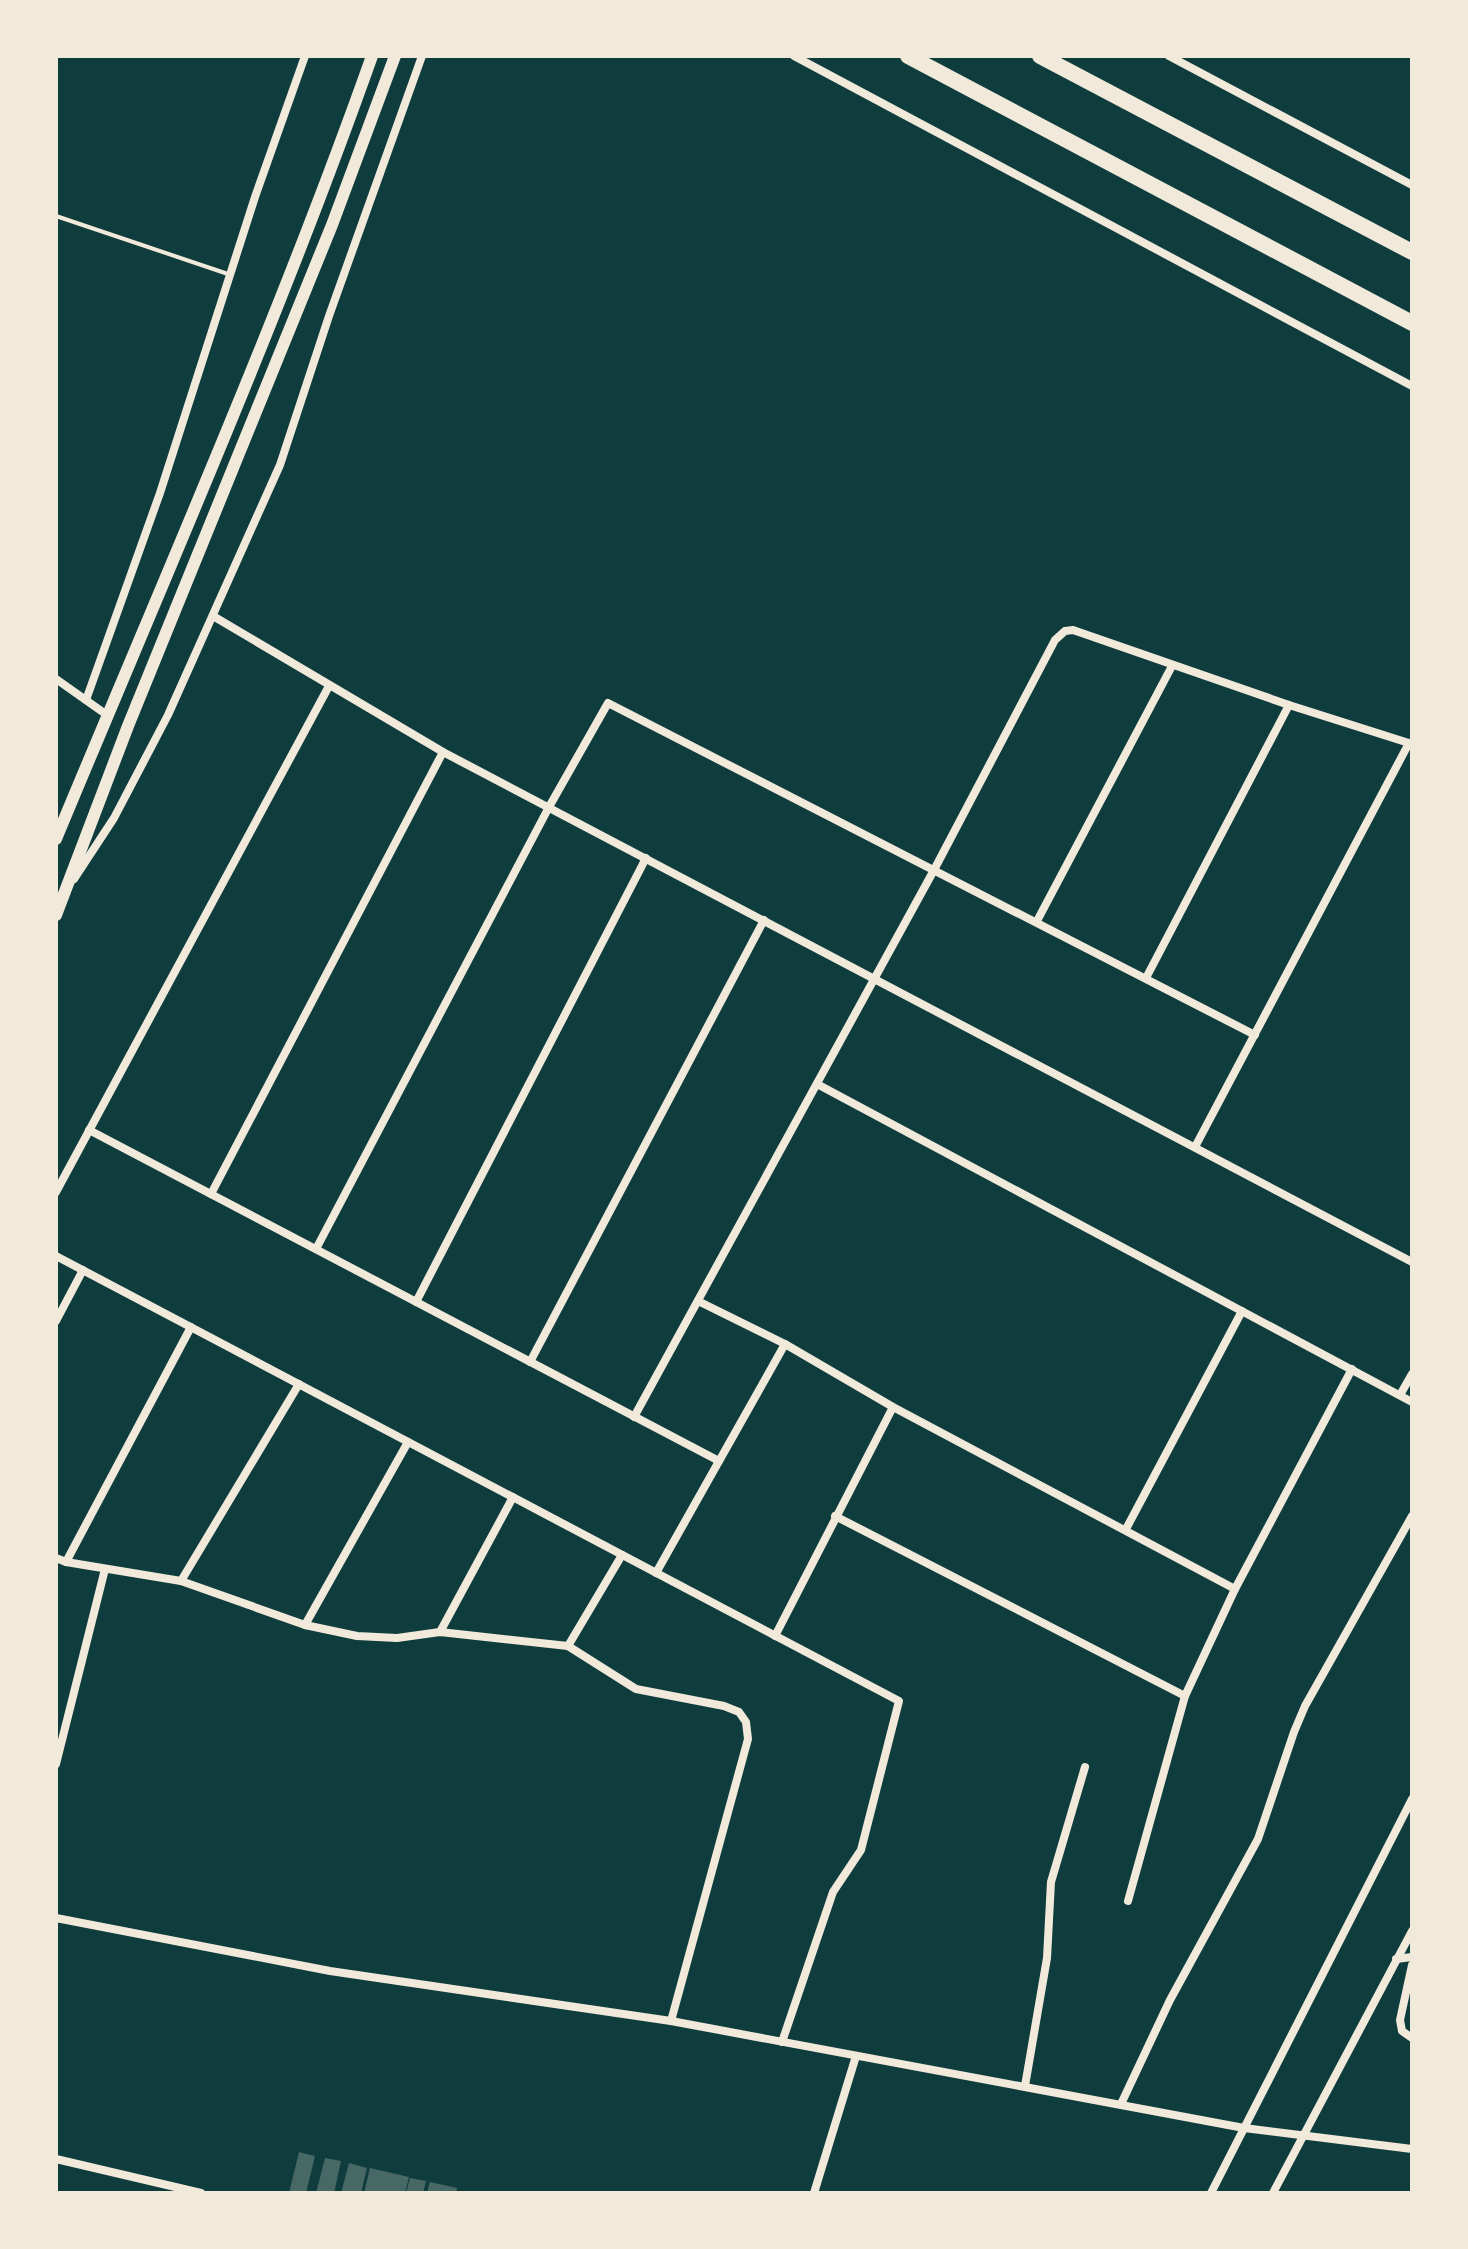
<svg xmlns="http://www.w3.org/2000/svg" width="1468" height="2249" font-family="'Exo 2',sans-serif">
  <rect width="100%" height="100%" fill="#0f3d3e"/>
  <g fill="#486865">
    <polygon points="299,2152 315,2156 306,2193 289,2193"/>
    <polygon points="325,2158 341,2161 334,2193 316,2193"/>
    <polygon points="349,2163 367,2168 361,2193 341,2193"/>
    <polygon points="370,2168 409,2177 405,2193 364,2193"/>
    <polygon points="410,2178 426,2181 423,2193 406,2193"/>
    <polygon points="430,2182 457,2188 456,2193 427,2193"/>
  </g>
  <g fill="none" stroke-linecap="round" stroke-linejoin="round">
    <polyline stroke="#f1e9da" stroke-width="4" points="56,216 228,274"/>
    <g stroke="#f1e9da" stroke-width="8">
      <polyline points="794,56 1412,386"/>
      <polyline points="1169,56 1412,185"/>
      <polyline points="213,616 443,752 1412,1262"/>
      <polyline points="56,679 107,715"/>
      <polyline points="86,700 160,493 255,197 305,56"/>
      <polyline points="74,879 114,818 168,715 280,465 329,316 422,56"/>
      <polyline points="1037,921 1172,666"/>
      <polyline points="1146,978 1289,705"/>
      <polyline points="817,1084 1412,1402"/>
      <polyline points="89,1130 719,1461"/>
      <polyline points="1195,1147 1409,743"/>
      <polyline points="56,1192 329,686"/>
      <polyline points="211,1194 443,752"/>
      <polyline points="316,1249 549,807 608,703 1255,1035"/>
      <polyline points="56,1256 899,1701 861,1850 833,1892 782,2042"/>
      <polyline points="698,1301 785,1344 893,1407 1235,1589"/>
      <polyline points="416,1302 646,858"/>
      <polyline points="56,1321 83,1270"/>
      <polyline points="530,1362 764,920"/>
      <polyline points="1400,1395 1412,1374"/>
      <polyline points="634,1417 934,870 1055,640 1065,631 1073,630 1289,705 1412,744"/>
      <polyline points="835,1516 1185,1696"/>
      <polyline points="1126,1529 1242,1311"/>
      <polyline points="56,1558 66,1562 181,1581 305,1625 357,1636 397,1638 440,1632 568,1646 636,1689 724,1706 739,1712 746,1722 748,1739 671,2021"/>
      <polyline points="66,1562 191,1327"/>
      <polyline points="656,1573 785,1344"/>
      <polyline points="181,1581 299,1384"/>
      <polyline points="305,1625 408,1442"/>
      <polyline points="440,1632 513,1497"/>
      <polyline points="775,1636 893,1407"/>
      <polyline points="568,1646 622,1555"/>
      <polyline points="56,1764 105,1569"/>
      <polyline points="1128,1901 1185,1696 1235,1589 1352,1369"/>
      <polyline points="56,1918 330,1971 671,2021 1244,2128 1412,2149"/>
      <polyline points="1396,1959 1412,1957"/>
      <polyline points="1412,1965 1400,2020 1402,2031 1412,2038"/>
      <polyline points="1025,2086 1047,1958 1051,1882 1085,1767"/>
      <polyline points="1121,2104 1170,2000 1258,1839 1294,1732 1305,1706 1412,1516"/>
      <polyline points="56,2159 201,2193"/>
      <polyline points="814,2193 856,2056"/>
      <polyline points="1211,2193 1412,1799"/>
      <polyline points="1273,2193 1412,1931"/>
    </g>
    <g stroke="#f1e9da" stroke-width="12">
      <path d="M56,839C164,579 278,321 372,56"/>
      <polyline points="56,915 128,726 332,225 395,56"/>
    </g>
    <g stroke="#f1e9da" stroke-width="16">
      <polyline points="908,56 1412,323"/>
      <polyline points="1040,56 1412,252"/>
    </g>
  </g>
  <rect width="1468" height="2249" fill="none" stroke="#f1e9da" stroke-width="116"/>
</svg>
